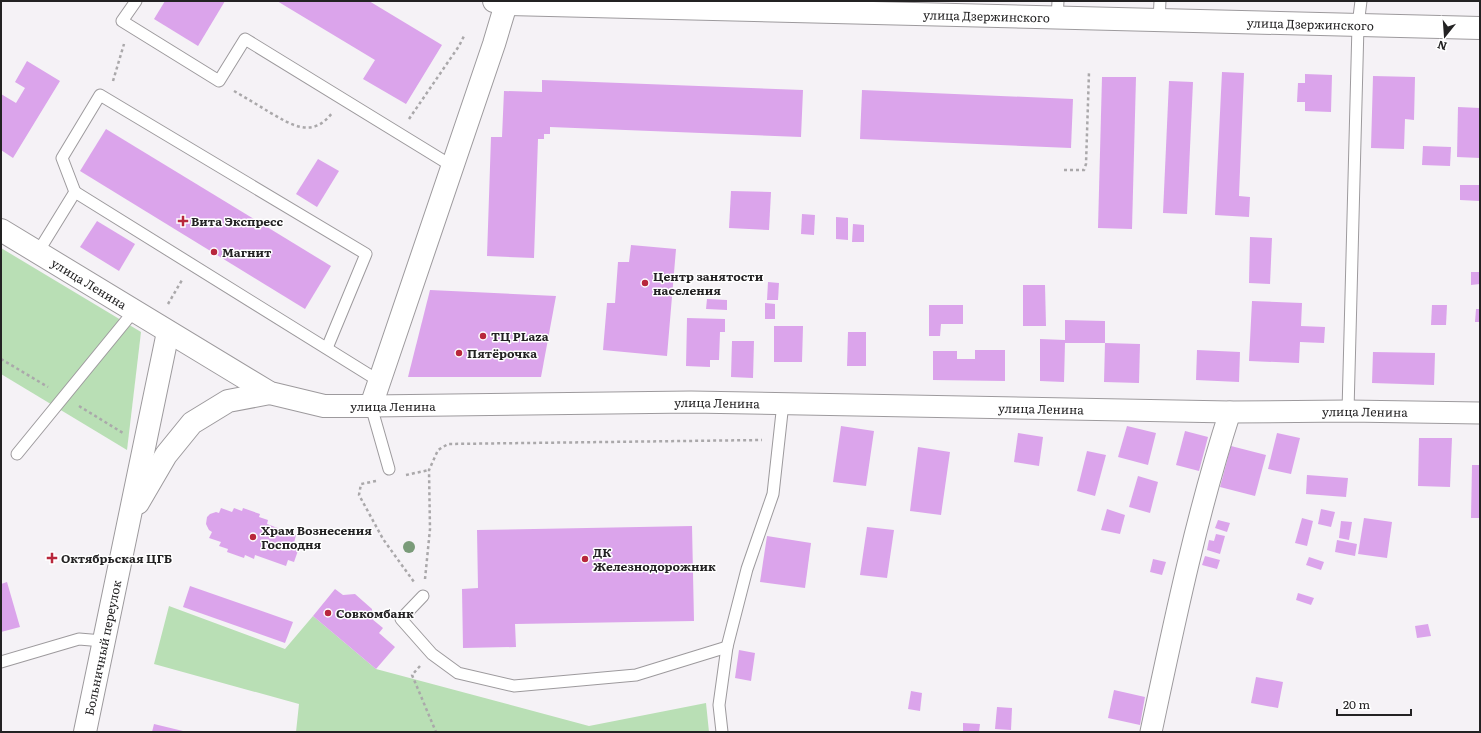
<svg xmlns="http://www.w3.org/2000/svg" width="1481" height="733" font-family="Literata,serif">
  <rect width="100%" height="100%" fill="#f5f2f6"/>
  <g fill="#b9dfb5">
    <polygon points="1,248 141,332 127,450 1,374"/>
    <polygon points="169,606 285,649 313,616 376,669 589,726 706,703 709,732 296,732 299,704 154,664"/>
  </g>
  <g fill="#dba4eb">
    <polygon points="165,1 225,1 198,46 154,19"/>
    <polygon points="277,1 369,1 442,45 406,104 363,79 375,60"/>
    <polygon points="27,61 60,81 13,158 1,150 1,94 16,103 25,88 15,82"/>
    <polygon points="1222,72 1244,73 1239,196 1250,197 1249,217 1215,215"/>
    <polygon points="1305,74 1332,75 1331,112 1305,111 1305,102 1297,102 1298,83 1305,83"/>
    <polygon points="1373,76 1415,77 1414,120 1405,119 1404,149 1371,148"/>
    <polygon points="1102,77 1136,77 1132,229 1098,228"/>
    <polygon points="542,80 803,90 801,137 550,127 550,134 544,134 544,139 538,139 534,258 487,256 491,137 502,137 504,91 542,92"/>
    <polygon points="1169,81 1193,82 1187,214 1163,213"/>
    <polygon points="862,90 1073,99 1071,148 860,139"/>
    <polygon points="1458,107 1480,108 1480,158 1457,157"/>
    <polygon points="106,129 331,266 305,309 80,171"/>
    <polygon points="1423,146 1451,147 1450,166 1422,165"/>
    <polygon points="318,159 339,171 317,207 296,194"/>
    <polygon points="1460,185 1480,185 1480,201 1460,200"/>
    <polygon points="731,191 771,192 769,230 729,228"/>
    <polygon points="802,214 815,215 814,235 801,234"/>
    <polygon points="836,217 848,218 848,240 836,239"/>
    <polygon points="97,221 135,244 119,271 80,247"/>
    <polygon points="853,224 864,225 864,242 852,242"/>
    <polygon points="1250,237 1272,238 1270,284 1249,283"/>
    <polygon points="631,245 676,249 667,356 603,350 607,303 615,303 618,262 629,262"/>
    <polygon points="1471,272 1480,272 1480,284 1471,285"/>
    <polygon points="768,282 779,283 778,300 767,300"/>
    <polygon points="1023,285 1045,285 1046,326 1023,326"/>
    <polygon points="430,290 556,296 541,377 408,377"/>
    <polygon points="707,299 727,300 727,310 706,309"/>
    <polygon points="1252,301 1302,303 1301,326 1325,327 1324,343 1300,342 1299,363 1249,361"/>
    <polygon points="765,303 775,304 775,319 765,319"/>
    <polygon points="929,305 963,305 963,324 941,324 940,336 929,336"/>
    <polygon points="1432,305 1447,305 1446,325 1431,325"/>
    <polygon points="1476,309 1480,309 1480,322 1475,322"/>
    <polygon points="687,318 725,319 725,332 720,332 719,360 710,360 710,367 686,366"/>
    <polygon points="1065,320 1105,321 1105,343 1065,343 1064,382 1040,381 1040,339 1065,340"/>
    <polygon points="774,326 803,326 802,362 774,362"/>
    <polygon points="848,332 866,332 866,366 847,366"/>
    <polygon points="732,341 754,341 753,378 731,377"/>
    <polygon points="1105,343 1140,344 1139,383 1104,382"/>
    <polygon points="975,350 1005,350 1005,381 933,380 933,351 957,351 957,359 975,359"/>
    <polygon points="1197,350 1240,352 1239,382 1196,380"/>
    <polygon points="1373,352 1435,353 1434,385 1372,383"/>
    <polygon points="841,426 874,431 866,486 833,482"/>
    <polygon points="1127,426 1156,433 1148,465 1118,457"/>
    <polygon points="1185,431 1208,437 1199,471 1176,465"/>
    <polygon points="1018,433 1043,437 1039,466 1014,462"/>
    <polygon points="1277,433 1300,438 1291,474 1268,469"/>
    <polygon points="1419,438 1452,438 1450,487 1418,486"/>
    <polygon points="1231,446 1266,455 1255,496 1220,487"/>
    <polygon points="918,447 950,452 941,515 910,511"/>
    <polygon points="1087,451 1106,455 1095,496 1077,491"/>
    <polygon points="1472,465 1480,465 1480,518 1471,518"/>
    <polygon points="1307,475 1348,478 1346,497 1306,494"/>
    <polygon points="1138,476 1158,482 1150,513 1129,507"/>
    <polygon points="221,508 232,512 234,508 242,511 243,508 260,514 259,517 268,520 267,524 296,535 294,543 300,545 294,562 288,560 286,566 255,555 254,559 245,555 244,558 227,552 228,549 219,546 221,542 209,538 212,532 209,530 206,524 207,517 210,514 216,512 219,513"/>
    <polygon points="1107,509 1125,515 1120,534 1101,530"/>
    <polygon points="1321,509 1335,512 1331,527 1318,524"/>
    <polygon points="1302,518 1313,521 1307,546 1295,543"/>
    <polygon points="1364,518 1392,522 1387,558 1358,554"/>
    <polygon points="1218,520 1230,523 1227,532 1215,528"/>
    <polygon points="1341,521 1352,522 1349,540 1339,538"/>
    <polygon points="692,526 694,621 515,624 516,647 463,648 462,589 478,588 477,530"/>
    <polygon points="867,527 894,530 887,578 860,575"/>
    <polygon points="1216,534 1225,536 1220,554 1207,550 1209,540 1214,541"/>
    <polygon points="767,536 811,543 805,588 760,582"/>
    <polygon points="1337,540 1357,544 1355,556 1335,552"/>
    <polygon points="1205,556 1220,560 1217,569 1202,565"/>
    <polygon points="1309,557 1324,562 1321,570 1306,565"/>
    <polygon points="1153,559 1166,562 1162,575 1150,572"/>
    <polygon points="7,582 20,627 1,632 1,584"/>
    <polygon points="190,586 293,622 285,643 183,607"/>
    <polygon points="335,589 343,595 355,594 372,609 372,619 383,628 379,633 395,647 376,669 313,616"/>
    <polygon points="1298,593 1314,598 1311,605 1296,600"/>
    <polygon points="1428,624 1431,636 1417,638 1415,626"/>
    <polygon points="739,650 755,653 751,681 735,678"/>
    <polygon points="1256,677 1283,682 1278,708 1251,703"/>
    <polygon points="1114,690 1145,697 1140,725 1108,718"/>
    <polygon points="911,691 922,693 920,711 908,709"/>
    <polygon points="997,707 1012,708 1011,730 995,729"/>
    <polygon points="963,723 980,724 979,732 963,732"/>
    <polygon points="154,724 183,731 183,732 152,732"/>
  </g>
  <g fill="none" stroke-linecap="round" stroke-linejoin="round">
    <defs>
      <g id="service">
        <polyline points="136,1 122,21 219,81 245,39 452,166"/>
        <polyline points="1057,18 1058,1"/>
        <polyline points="1159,20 1160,1"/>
        <polyline points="75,192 62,158 100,95 366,254 327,348"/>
        <polyline points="38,252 75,192 379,381"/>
        <polyline points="371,406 389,469"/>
        <polyline points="1348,411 1358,25 1361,1"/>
        <polyline points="17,454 134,311"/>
        <polyline points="423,596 401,619 432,654 458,673 514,686 636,675 727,647"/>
        <polyline points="1,662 79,639 103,641"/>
        <polyline points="722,732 719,705 727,647 747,569 773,494 783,403"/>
      </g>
      <g id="minor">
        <path id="s1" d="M371,406L691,402L1230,412L1348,411L1480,413"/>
        <path d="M1151,732C1174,624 1196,517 1230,412"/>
      </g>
      <g id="tertiary">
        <path id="s2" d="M1,230L270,393L324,406H371L494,44L506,4"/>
        <polyline points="138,503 166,455 192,423 228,401 270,393"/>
        <path id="s3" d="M85,732L168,332"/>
      </g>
      <g id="secondary">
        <path id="s4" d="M494,1L506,4L1480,28"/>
      </g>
    </defs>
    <use href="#service" stroke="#9d9a9d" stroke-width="13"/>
    <use href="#minor" stroke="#9d9a9d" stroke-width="23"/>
    <use href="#tertiary" stroke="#9d9a9d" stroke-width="24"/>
    <use href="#secondary" stroke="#9d9a9d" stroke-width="24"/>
    <g stroke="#aaa8aa" stroke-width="2.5" stroke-dasharray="3 3" stroke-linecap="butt">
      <polyline points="113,81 124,44"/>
      <path d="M234,91C246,98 258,105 269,112C292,125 312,139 332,113"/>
      <polyline points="409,119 459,46 465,34"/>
      <polyline points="1064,170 1084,170 1086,164 1089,72"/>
      <polyline points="168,304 182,280"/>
      <polyline points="1,359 48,387"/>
      <polyline points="79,406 123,433"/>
      <polyline points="406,475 429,470"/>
      <polyline points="376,481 361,484 359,495 383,539 414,582"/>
      <polyline points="425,579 430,529 429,470 438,450 448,444 762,440"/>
      <polyline points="420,666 412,675 436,732"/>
    </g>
    <use href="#service" stroke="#fff" stroke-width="11"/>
    <use href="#minor" stroke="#fff" stroke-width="21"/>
    <use href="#tertiary" stroke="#fff" stroke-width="22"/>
    <use href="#secondary" stroke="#fff" stroke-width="22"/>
  </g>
  <circle fill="#7a9b79" cx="409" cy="547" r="6"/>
  <g fill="#b8273c" stroke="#fff" stroke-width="1.5">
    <path d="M181 215h4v4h4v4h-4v4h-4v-4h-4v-4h4z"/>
    <circle cx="214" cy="252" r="4"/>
    <circle cx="645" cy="283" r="4"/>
    <circle cx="483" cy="336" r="4"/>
    <circle cx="459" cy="353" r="4"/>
    <circle cx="253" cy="537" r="4"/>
    <path d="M50 552h4v4h4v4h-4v4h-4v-4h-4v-4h4z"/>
    <circle cx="585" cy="559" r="4"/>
    <circle cx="328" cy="613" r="4"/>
  </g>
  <g text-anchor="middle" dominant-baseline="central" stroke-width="3" stroke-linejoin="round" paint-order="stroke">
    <g font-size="12" fill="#232223" stroke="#fff">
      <text stroke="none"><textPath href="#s4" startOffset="493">улица Дзержинского</textPath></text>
      <text stroke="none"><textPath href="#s4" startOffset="817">улица Дзержинского</textPath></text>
      <text stroke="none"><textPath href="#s2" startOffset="103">улица Ленина</textPath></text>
      <text stroke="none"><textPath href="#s1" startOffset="346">улица Ленина</textPath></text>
      <text x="393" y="406">улица Ленина</text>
      <text stroke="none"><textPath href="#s1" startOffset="670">улица Ленина</textPath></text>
      <text stroke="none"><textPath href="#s1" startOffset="994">улица Ленина</textPath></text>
      <text stroke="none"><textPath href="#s3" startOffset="86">Больничный переулок</textPath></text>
    </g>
    <g font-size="12" font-weight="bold" fill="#232223" stroke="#fff" text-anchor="start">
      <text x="191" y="221">Вита Экспресс</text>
      <text x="222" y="252">Магнит</text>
      <text x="653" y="276">Центр занятости<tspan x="653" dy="14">населения</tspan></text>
      <text x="491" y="336">ТЦ PLaza</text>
      <text x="467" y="353">Пятёрочка</text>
      <text x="261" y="530">Храм Вознесения<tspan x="261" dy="14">Господня</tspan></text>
      <text x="593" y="552">ДК<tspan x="593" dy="14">Железнодорожник</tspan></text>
      <text x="61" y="558">Октябрьская ЦГБ</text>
      <text x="336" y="613">Совкомбанк</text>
    </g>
  </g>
  <rect width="1481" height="733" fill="none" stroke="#232223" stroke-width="4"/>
  <g transform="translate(1445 36) rotate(197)" stroke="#ffffff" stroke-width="3" paint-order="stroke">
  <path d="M0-3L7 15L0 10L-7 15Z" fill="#232223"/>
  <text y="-6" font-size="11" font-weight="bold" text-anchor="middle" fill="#232223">N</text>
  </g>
  <path d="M1337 709v6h74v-6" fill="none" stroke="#232223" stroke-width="2"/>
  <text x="1343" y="709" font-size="12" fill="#232223" stroke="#ffffff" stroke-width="3" paint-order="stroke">20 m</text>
</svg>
